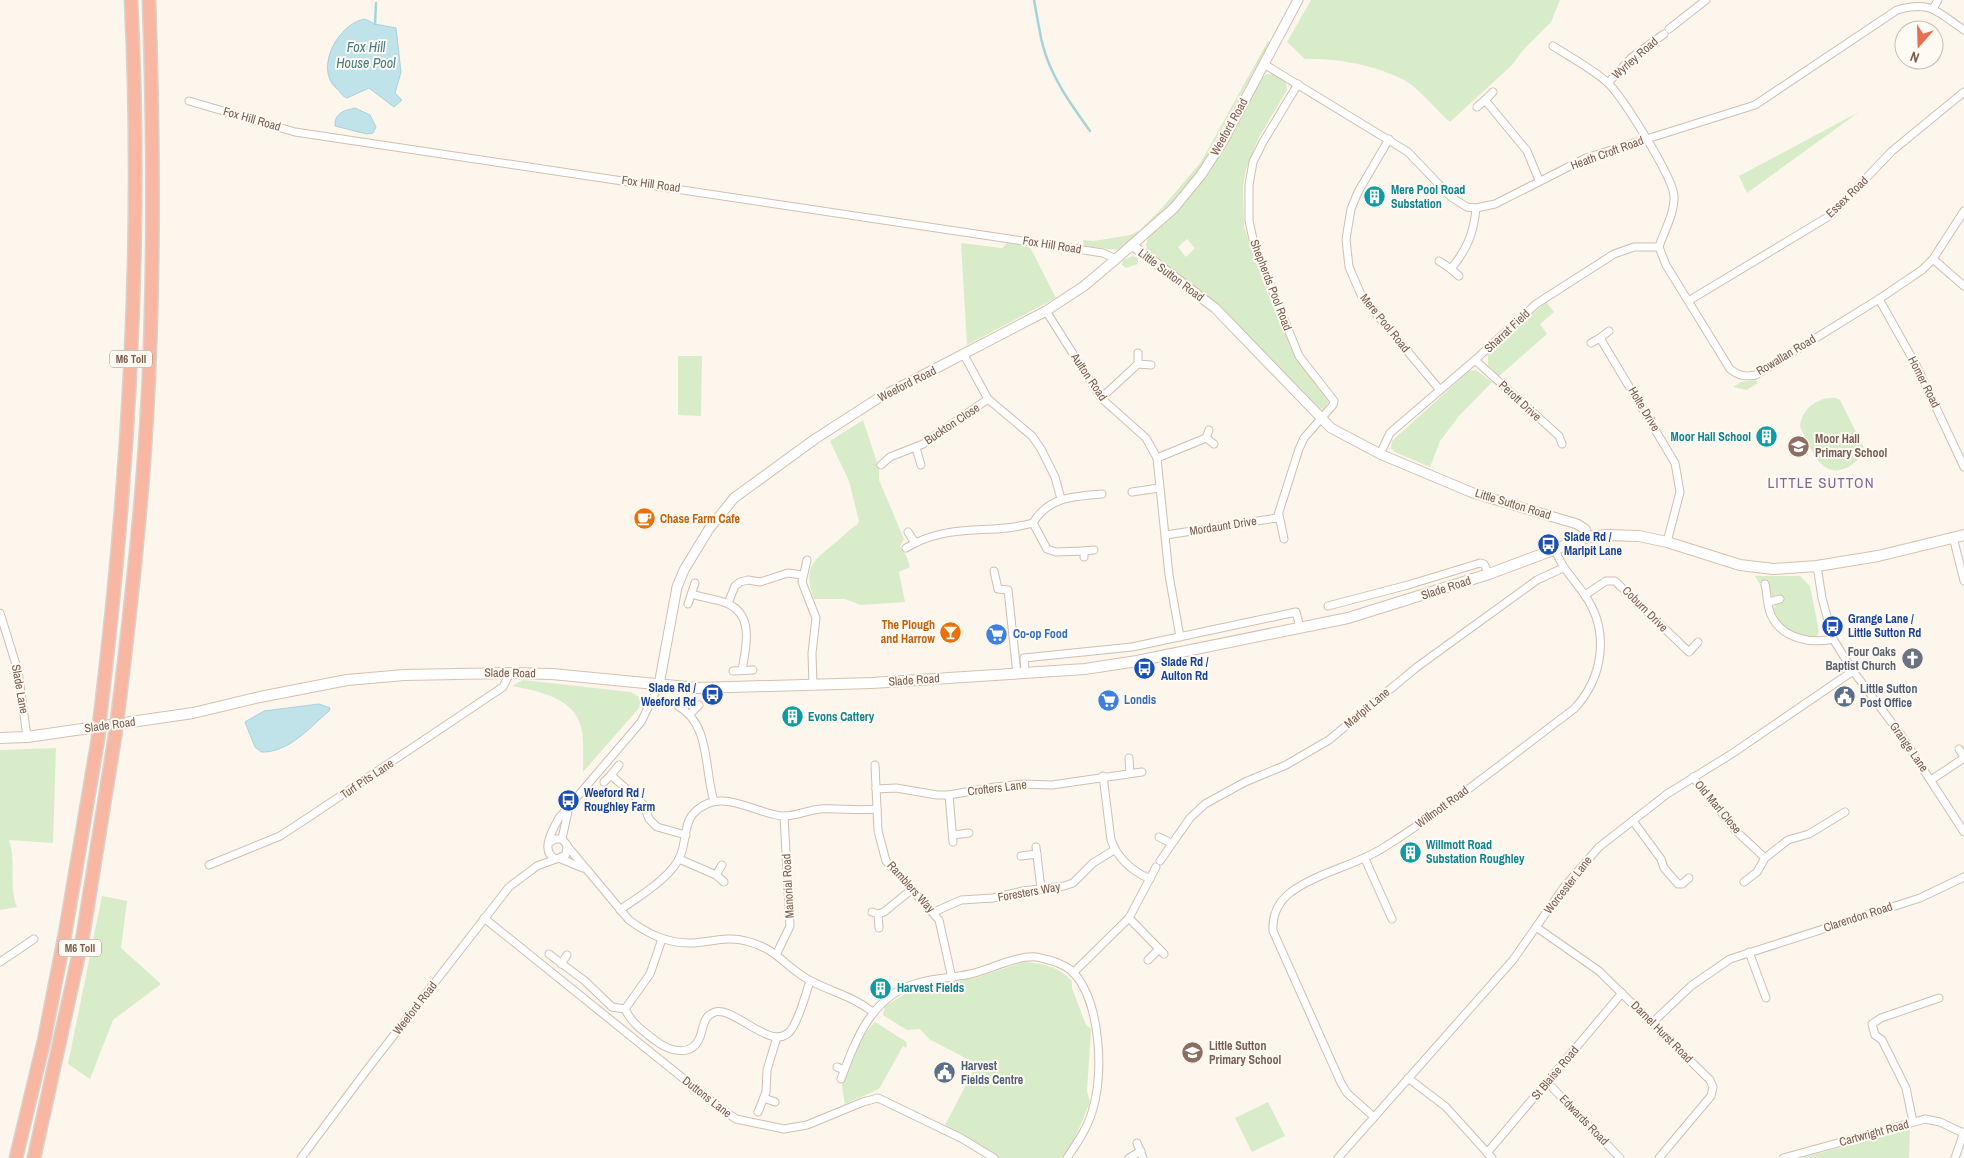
<svg xmlns="http://www.w3.org/2000/svg" width="1964" height="1158" font-family="'Archivo Narrow',sans-serif">
  <rect width="100%" height="100%" fill="#fdf6ec"/>
  <g fill="#d8ecc9" fill-rule="evenodd">
    <path d="M1311,0H1560L1551,22L1524,49L1512,65L1450,122C1436,110 1419,88 1404,80C1376,65 1336,58 1305,59L1287,42Z"/>
    <polygon points="1268,41 1270,42 1194,179 1178,197 1119,250 1084,246 1083,240 1094,241 1130,235 1140,230 1161,209 1201,162"/>
    <path d="M1267,74H1276L1286,81L1287,90L1258,139L1246,169L1243,187L1244,227L1267,292L1294,354L1327,396L1329,401L1324,409L1314,408L1230,316L1148,253L1146,245L1148,237L1198,187L1215,161L1260,79ZM1187,239L1195,248L1186,257L1178,247Z"/>
    <polygon points="1859,112 1747,193 1739,176"/>
    <polygon points="1008,242 1030,247 1056,298 967,345 961,243 1002,248"/>
    <polygon points="1133,256 1138,258 1138,264 1126,268 1122,265 1123,260"/>
    <polygon points="1546,302 1554,312 1540,324 1547,334 1499,376 1488,365 1488,354"/>
    <polygon points="678,356 702,356 701,416 678,415"/>
    <polygon points="1476,370 1492,382 1459,416 1440,441 1430,467 1395,452 1391,448 1392,441 1469,371"/>
    <polygon points="1756,380 1758,383 1747,390 1733,387 1741,382"/>
    <path d="M1836,398L1840,400L1864,448C1862,456 1857,461 1850,466C1821,483 1811,447 1800,427C1801,409 1819,396 1836,398Z"/>
    <path d="M863,420L879,468V480L904,539L900,546L906,555L910,567L899,572L905,602L861,605L845,599H814C803,567 812,562 835,543C843,537 848,530 857,525L859,521L849,481L830,441Z"/>
    <polygon points="1755,576 1800,576 1810,586 1819,632 1816,637 1805,639 1785,628 1776,620 1773,611 1775,605 1781,602 1768,594 1765,583 1759,583"/>
    <path d="M523,680L631,692L641,698L639,708L583,772C583,755 585,737 579,721C570,697 534,690 512,686Z"/>
    <path d="M56,748L53,843L9,840C17,863 8,884 17,907L0,910V750Z"/>
    <polygon points="102,896 127,901 121,948 161,984 113,1020 90,1079 68,1064"/>
    <path d="M1024,962C1043,963 1059,967 1072,981V988L1086,1025L1091,1029L1087,1091L1090,1102L1075,1138L1062,1158H998L944,1127L977,1064L929,1039L920,1029L907,1030L883,1015L885,1006L908,992L978,977Z"/>
    <path d="M875,1022L905,1041L907,1044L906,1048L903,1046L879,1089L845,1104C844,1098 842,1090 842,1084C844,1072 866,1029 875,1022Z"/>
    <polygon points="1268,1102 1285,1136 1252,1152 1235,1118"/>
    <polygon points="1910,1128 1909,1158 1802,1158"/>
  </g>
  <g fill="#bfe3e8" stroke="#a5d3da">
    <path d="M365,19L375,24L396,28L401,72L395,93L402,100L394,107L369,88L347,98C340,95 341,92 336,88C314,67 339,23 365,19Z"/>
    <path d="M355,108L370,115L376,127L373,133L367,134L335,126C334,113 345,110 355,108Z"/>
    <path d="M319,704L330,708L329,711C310,727 289,753 261,752L255,747L245,722L264,711Z"/>
  </g>
  <g fill="none" stroke-linecap="round" stroke-linejoin="round">
    <g stroke="#a5d3da" stroke-width="2.5">
      <path d="M1034,0C1037,15 1039,31 1043,46C1051,77 1072,106 1090,131"/>
      <polyline points="375,24 376,3"/>
    </g>
    <defs>
      <g id="minor">
        <polyline points="1933,9 1938,0"/>
        <polyline points="1669,29 1706,0"/>
        <path d="M1553,46C1570,57 1591,68 1607,82C1622,96 1673,177 1674,196C1675,213 1664,231 1659,247L1666,265L1730,369C1739,376 1745,377 1756,375L1879,299L1922,270L1933,259L1964,211"/>
        <path d="M1264,64L1408,152L1451,197L1467,207L1476,208L1495,204L1586,158L1755,105L1897,10C1931,0 1937,12 1964,30"/>
        <polyline points="1608,83 1631,58 1664,34"/>
        <polyline points="1485,100 1493,92"/>
        <polyline points="189,101 295,132 1103,253 1116,259"/>
        <polyline points="1477,107 1485,100 1527,151 1539,180"/>
        <polyline points="1389,139 1358,192 1351,209 1346,239 1349,267 1362,297 1440,390"/>
        <polyline points="1933,259 1964,286"/>
        <polyline points="1439,261 1451,269"/>
        <path d="M1459,276L1451,269C1467,249 1474,233 1476,208"/>
        <polyline points="1879,299 1916,365 1964,467"/>
        <polyline points="1690,300 1831,215 1892,151 1964,92"/>
        <polyline points="1046,311 1101,398 1146,438 1157,458 1169,575 1180,637"/>
        <polyline points="1600,338 1609,331"/>
        <polyline points="1591,343 1600,338 1675,463 1680,492 1667,542"/>
        <polyline points="1138,353 1138,364 1151,365"/>
        <polyline points="964,355 988,399 1032,436 1041,449 1055,477 1061,499"/>
        <polyline points="1475,360 1559,436 1562,444"/>
        <polyline points="1101,398 1138,364"/>
        <polyline points="1206,438 1209,430"/>
        <polyline points="916,448 921,465"/>
        <polyline points="1380,454 1390,433 1475,360 1536,304 1614,254 1634,247 1659,247"/>
        <polyline points="1157,458 1206,438 1214,444"/>
        <polyline points="881,465 890,457 923,444 988,399"/>
        <polyline points="1132,492 1159,488"/>
        <polyline points="1279,515 1284,539"/>
        <polyline points="1033,523 1047,549 1056,552 1084,551 1084,557"/>
        <path d="M908,532L915,543C958,523 991,535 1033,523C1048,497 1074,496 1102,494"/>
        <polyline points="1166,535 1277,518 1299,449 1304,438 1333,405 1334,401 1299,356 1255,248 1249,221 1249,185 1253,162 1263,142 1298,84"/>
        <polyline points="1953,537 1964,581"/>
        <polyline points="906,548 915,543"/>
        <polyline points="1084,551 1094,550"/>
        <polyline points="807,560 802,582 816,618 812,653 813,685"/>
        <polyline points="1817,566 1822,598 1833,639 1853,671 1901,735 1964,832"/>
        <polyline points="994,571 998,589 1008,590 1017,674"/>
        <path d="M1765,584C1767,593 1767,606 1771,615C1782,639 1811,644 1833,639"/>
        <path d="M692,594C703,598 716,599 726,603C755,614 746,648 742,670"/>
        <polyline points="1585,595 1606,581 1615,581 1689,652 1698,642"/>
        <polyline points="1769,602 1780,599"/>
        <polyline points="728,603 735,586 740,582 748,580 760,582 788,573 802,575"/>
        <polyline points="688,604 695,583"/>
        <polyline points="1328,606 1408,585 1480,563 1484,564 1489,574"/>
        <polyline points="0,613 18,671 27,737"/>
        <polyline points="733,671 753,670"/>
        <polyline points="1025,673 1024,658 1132,647 1296,612 1300,628"/>
        <path d="M678,706C711,724 704,771 714,801"/>
        <polyline points="691,713 699,705"/>
        <polyline points="1959,749 1964,757"/>
        <polyline points="1129,758 1130,773"/>
        <polyline points="875,765 878,831 886,861 939,920 952,978"/>
        <polyline points="611,775 619,765"/>
        <path d="M1103,776L1111,840C1118,859 1132,871 1150,879"/>
        <polyline points="1693,777 1735,830 1765,858"/>
        <polyline points="1931,780 1964,758"/>
        <polyline points="604,782 611,775 644,805 649,819 657,827 686,835"/>
        <polyline points="876,789 896,788 937,795 949,795 995,787 1023,784 1052,785 1142,772"/>
        <polyline points="949,795 953,842"/>
        <polyline points="1633,821 1661,859 1664,868 1678,884 1682,884 1689,878"/>
        <polyline points="953,835 969,833"/>
        <polyline points="1159,837 1171,843"/>
        <polyline points="562,839 568,811"/>
        <path d="M549,843L555,839H562L567,845L566,855L556,859C539,852 553,829 559,818L641,722L659,685"/>
        <path d="M568,847L629,920C648,934 668,944 693,943C711,942 728,936 746,941C779,949 785,968 811,981C834,993 850,995 873,1012"/>
        <polyline points="1036,847 1041,889"/>
        <polyline points="1021,856 1037,854"/>
        <polyline points="561,859 583,868"/>
        <polyline points="679,859 716,875 724,882"/>
        <polyline points="1365,859 1392,919"/>
        <polyline points="1160,861 1190,818 1205,804 1245,782 1286,765 1329,740 1417,667 1537,580 1563,568"/>
        <polyline points="209,865 280,836 306,819 503,687 510,673"/>
        <polyline points="716,875 722,865"/>
        <polyline points="1744,882 1757,872 1765,858 1788,840 1809,834 1845,812"/>
        <path d="M620,910C638,897 674,876 681,854C686,842 684,824 693,814C719,785 753,813 782,816C794,817 808,810 820,809C839,808 857,811 877,809"/>
        <polyline points="872,912 878,914 879,928"/>
        <polyline points="934,912 961,900 993,898 1023,891 1064,886 1073,883 1093,863 1114,850"/>
        <polyline points="878,914 884,912 911,890"/>
        <polyline points="484,918 720,1108 736,1119 784,1129 807,1125 863,1102 878,1098 961,1138 994,1158"/>
        <polyline points="1129,918 1164,954"/>
        <polyline points="1536,927 1599,971 1710,1080 1713,1087 1711,1096 1659,1158"/>
        <path d="M662,939L650,974L625,1009C632,1024 643,1031 656,1041C669,1051 692,1058 700,1037C704,1026 703,1016 715,1012C736,1006 776,1058 793,1027C801,1013 805,996 810,981"/>
        <polyline points="1749,952 1766,998"/>
        <polyline points="777,953 790,926 784,816"/>
        <polyline points="549,954 585,981 612,1007 625,1009"/>
        <polyline points="1148,960 1159,949"/>
        <polyline points="0,962 34,939"/>
        <polyline points="561,964 567,955"/>
        <polyline points="1073,973 1129,918 1156,867"/>
        <polyline points="1652,1023 1691,986 1730,959 1920,898 1964,877"/>
        <polyline points="837,1067 844,1070"/>
        <polyline points="1408,1078 1446,1107 1492,1158"/>
        <path d="M841,1079C856,1039 872,995 918,983C934,978 953,978 970,974C989,970 1017,955 1036,957C1047,959 1065,964 1074,973C1101,1004 1104,1074 1092,1112C1087,1129 1077,1143 1067,1158"/>
        <polyline points="1547,1082 1620,1158"/>
        <polyline points="764,1098 775,1102"/>
        <polyline points="758,1112 766,1092 767,1070 777,1037"/>
        <path d="M1374,1117L1347,1093L1341,1083L1273,931C1272,914 1278,902 1291,892C1319,872 1354,866 1383,848C1450,806 1511,756 1574,709C1604,677 1610,630 1584,594C1573,578 1561,567 1555,549"/>
        <polyline points="1913,1122 1906,1088 1882,1040 1875,1035 1872,1024 1881,1018 1939,998"/>
        <polyline points="1137,1143 1143,1158"/>
        <polyline points="1487,1153 1622,993"/>
        <polyline points="301,1158 366,1071 509,887 537,866 556,859"/>
        <polyline points="1129,1158 1141,1151"/>
        <polyline points="1338,1158 1513,960 1564,887 1599,847 1667,794 1733,753 1853,671"/>
        <polyline points="1783,1158 1925,1119 1940,1122 1963,1133"/>
        <polyline points="1955,1158 1964,1132"/>
      </g>
      <g id="tertiary">
        <polyline points="1132,245 1215,308 1331,428 1380,454 1473,493 1577,524 1585,529 1588,537"/>
        <polyline points="659,685 677,587 684,570 709,529 734,498 815,439 877,399 1046,311 1084,286 1116,259 1174,208 1201,175 1223,141 1298,0"/>
      </g>
      <polyline id="secondary" points="0,738 27,737 193,713 260,697 347,680 404,675 510,673 552,674 697,688 872,683 1085,669 1137,661 1348,618 1489,574 1588,537 1607,535 1639,536 1667,542 1740,565 1773,569 1817,566 1878,556 1964,535"/>
      <g id="motorway">
        <path d="M118,713C129,624 139,535 145,446C155,298 154,149 149,0"/>
        <path d="M100,717C129,479 143,240 131,0"/>
        <polyline points="16,1158 44,1041 65,934 98,739"/>
        <polyline points="34,1158 83,935 115,736"/>
      </g>
    </defs>
    <use href="#minor" stroke="#d1beb0" stroke-width="9"/>
    <use href="#tertiary" stroke="#d1beb0" stroke-width="11"/>
    <use href="#secondary" stroke="#d6c0b0" stroke-width="12"/>
    <use href="#motorway" stroke="#dad1cd" stroke-width="15"/>
    <use href="#minor" stroke="#fff" stroke-width="7"/>
    <use href="#tertiary" stroke="#fff" stroke-width="9"/>
    <use href="#secondary" stroke="#fff" stroke-width="10"/>
    <use href="#motorway" stroke="#f7b7a3" stroke-width="12"/>
    <defs>
      <g id="motorway-bridge">
        <polyline points="115,736 118,713"/>
        <polyline points="98,739 100,717"/>
      </g>
    </defs>
    <use href="#motorway-bridge" stroke="#dad1cd" stroke-width="15" stroke-linecap="butt"/>
    <use href="#motorway-bridge" stroke="#f7b7a3" stroke-width="12"/>
  </g>
  <defs>
    <symbol id="building-disc" viewBox="-11 -11 22 22"><circle r="9.5" fill="#0f9aa8" stroke="#fffaf3"/><path d="M-4-6H4V6H1V3H-1V6H-4ZM-2.5-4.3h1.7v1.8h-1.7ZM.8-4.3h1.7v1.8H.8ZM-2.5-1h1.7V.8h-1.7ZM.8-1h1.7V.8H.8Z" fill="#fff"/></symbol>
    <symbol id="school-disc" viewBox="-11 -11 22 22"><circle r="9.5" fill="#8d6e63" stroke="#fffaf3"/><path d="M0-5L7-2L0 1L-7-2ZM-4 1L0 2.5L4 1V4Q0 6-4 4Z" fill="#fff"/></symbol>
    <symbol id="cafe-disc" viewBox="-11 -11 22 22"><circle r="9.5" fill="#e8710a" stroke="#fffaf3"/><path d="M-5.5-4.5H6V0H3Q3 3.5 0 3.5H-2.5Q-5.5 3.5-5.5 0ZM3-3.2v2h1.7v-2ZM-6 4.5H4V6H-6Z" fill="#fff"/></symbol>
    <symbol id="bus-disc" viewBox="-11 -11 22 22"><circle r="9.5" fill="#1a4fb4" stroke="#fffaf3"/><path d="M-5-6H5V4H4V6H2V4H-2V6H-4V4H-5ZM-3.5-4V0h7V-4ZM-3.5 1.2v1.5H-2V1.2ZM2 1.2v1.5H3.5V1.2Z" fill="#fff"/></symbol>
    <symbol id="bar-disc" viewBox="-11 -11 22 22"><circle r="9.5" fill="#e8710a" stroke="#fffaf3"/><path d="M-6-5H6L.8 .8V4.5H3.5V6h-7V4.5H-.8V.8Z" fill="#fff"/></symbol>
    <symbol id="supermarket-disc" viewBox="-11 -11 22 22"><circle r="9.5" fill="#3f7fe0" stroke="#fffaf3"/><path d="M-6-5.5h2.5l.6 2H6L4.5 2H-2.5L-4.4-4H-6ZM-1.5 3.2a1.3 1.3 0 1 0 .1 0ZM3 3.2a1.3 1.3 0 1 0 .1 0Z" fill="#fff"/></symbol>
    <symbol id="church-disc" viewBox="-11 -11 22 22"><circle r="9.5" fill="#6b7280" stroke="#fffaf3"/><path d="M-1.2-6h2.4v3.5h3.3v2.4h-3.3V6h-2.4V-.1h-3.3v-2.4h3.3Z" fill="#fff"/></symbol>
    <symbol id="civic-disc" viewBox="-11 -11 22 22"><circle r="9.5" fill="#5c6f8a" stroke="#fffaf3"/><path d="M-.6-6.5H3V-4.5H.6V-3L4-1V1h2V6H-6V1h2V-1L-.6-3ZM-1.2 2.5V6h2.4V2.5Z" fill="#fff"/></symbol>
  </defs>
  <g fill-rule="evenodd">
    <use href="#building-disc" x="1362" y="184" width="25" height="25"/>
    <use href="#building-disc" x="1754" y="424" width="25" height="25"/>
    <use href="#school-disc" x="1786" y="434" width="25" height="25"/>
    <use href="#cafe-disc" x="632" y="506" width="25" height="25"/>
    <use href="#bus-disc" x="1536" y="532" width="25" height="25"/>
    <use href="#bus-disc" x="1820" y="614" width="25" height="25"/>
    <use href="#bar-disc" x="938" y="620" width="25" height="25"/>
    <use href="#supermarket-disc" x="984" y="622" width="25" height="25"/>
    <use href="#church-disc" x="1900" y="646" width="25" height="25"/>
    <use href="#bus-disc" x="1132" y="656" width="25" height="25"/>
    <use href="#bus-disc" x="700" y="682" width="25" height="25"/>
    <use href="#civic-disc" x="1832" y="684" width="25" height="25"/>
    <use href="#supermarket-disc" x="1096" y="688" width="25" height="25"/>
    <use href="#building-disc" x="780" y="704" width="25" height="25"/>
    <use href="#bus-disc" x="556" y="788" width="25" height="25"/>
    <use href="#building-disc" x="1398" y="840" width="25" height="25"/>
    <use href="#building-disc" x="868" y="976" width="25" height="25"/>
    <use href="#school-disc" x="1180" y="1040" width="25" height="25"/>
    <use href="#civic-disc" x="932" y="1060" width="25" height="25"/>
  </g>
  <g text-anchor="middle" dominant-baseline="central" stroke-width="4" stroke-linejoin="round" paint-order="stroke">
    <g fill="#fffaf3" stroke="#a28b7f" stroke-width="1">
      <rect x="110" y="350.5" width="42" height="17" rx="4"/>
      <rect x="59" y="939.5" width="42" height="17" rx="4"/>
    </g>
    <g font-size="11" font-weight="bold" fill="#7a5c4d">
      <text x="131" y="359">M6 Toll</text>
      <text x="80" y="948">M6 Toll</text>
    </g>
    <g font-size="12" fill="#7a5c4d" stroke="#fffaf3">
      <text transform="translate(1635 58) rotate(-41)">Wyrley Road</text>
      <text transform="translate(252 119) rotate(16)">Fox Hill Road</text>
      <text transform="translate(1229 127) rotate(-61)">Weeford Road</text>
      <text transform="translate(1607 153) rotate(-20)">Heath Croft Road</text>
      <text transform="translate(651 184) rotate(8)">Fox Hill Road</text>
      <text transform="translate(1847 197) rotate(-44)">Essex Road</text>
      <text transform="translate(1052 245) rotate(9)">Fox Hill Road</text>
      <text transform="translate(1171 275) rotate(37)">Little Sutton Road</text>
      <text transform="translate(1271 285) rotate(69)">Shepherds Pool Road</text>
      <text transform="translate(1385 323) rotate(51)">Mere Pool Road</text>
      <text transform="translate(1507 331) rotate(-43)">Sharrat Field</text>
      <text transform="translate(1786 355) rotate(-31)">Rowallan Road</text>
      <text transform="translate(1089 377) rotate(56)">Aulton Road</text>
      <text transform="translate(1924 382) rotate(63)">Homer Road</text>
      <text transform="translate(907 384) rotate(-27)">Weeford Road</text>
      <text transform="translate(1520 401) rotate(43)">Perott Drive</text>
      <text transform="translate(1644 409) rotate(59)">Holte Drive</text>
      <text transform="translate(952 424) rotate(-34)">Buckton Close</text>
      <text transform="translate(1513 504) rotate(17)">Little Sutton Road</text>
      <text transform="translate(1223 526) rotate(-9)">Mordaunt Drive</text>
      <text transform="translate(1446 588) rotate(-18)">Slade Road</text>
      <text transform="translate(1645 609) rotate(45)">Coburn Drive</text>
      <text transform="translate(510 673) rotate(1)">Slade Road</text>
      <text transform="translate(914 680) rotate(-4)">Slade Road</text>
      <text transform="translate(20 689) rotate(80)">Slade Lane</text>
      <text transform="translate(1367 708) rotate(-40)">Marlpit Lane</text>
      <text transform="translate(110 725) rotate(-8)">Slade Road</text>
      <text transform="translate(1909 747) rotate(55)">Grange Lane</text>
      <text transform="translate(367 779) rotate(-34)">Turf Pits Lane</text>
      <text transform="translate(997 788) rotate(-7)">Crofters Lane</text>
      <text transform="translate(1442 807) rotate(-36)">Willmott Road</text>
      <text transform="translate(1718 807) rotate(50)">Old Marl Close</text>
      <text transform="translate(1568 885) rotate(-52)">Worcester Lane</text>
      <text transform="translate(788 886) rotate(-93)">Manorial Road</text>
      <text transform="translate(911 887) rotate(48)">Ramblers Way</text>
      <text transform="translate(1029 892) rotate(-10)">Foresters Way</text>
      <text transform="translate(1858 917) rotate(-18)">Clarendon Road</text>
      <text transform="translate(415 1008) rotate(-52)">Weeford Road</text>
      <text transform="translate(1662 1032) rotate(45)">Darnel Hurst Road</text>
      <text transform="translate(1555 1073) rotate(-50)">St Blaise Road</text>
      <text transform="translate(707 1097) rotate(38)">Duttons Lane</text>
      <text transform="translate(1584 1120) rotate(46)">Edwards Road</text>
      <text transform="translate(1874 1133) rotate(-15)">Cartwright Road</text>
    </g>
    <g font-size="12" font-weight="bold" fill="#0d838f" stroke="#fffaf3" text-anchor="start">
      <text x="1391" y="190">Mere Pool Road<tspan x="1391" dy="14">Substation</tspan></text>
      <text x="1751" y="437" text-anchor="end">Moor Hall School</text>
      <text x="808" y="717">Evons Cattery</text>
      <text x="1426" y="845">Willmott Road<tspan x="1426" dy="14">Substation Roughley</tspan></text>
      <text x="897" y="988">Harvest Fields</text>
    </g>
    <g font-size="12" font-weight="bold" fill="#785e54" stroke="#fffaf3" text-anchor="start">
      <text x="1815" y="439">Moor Hall<tspan x="1815" dy="14">Primary School</tspan></text>
      <text x="1209" y="1046">Little Sutton<tspan x="1209" dy="14">Primary School</tspan></text>
    </g>
    <g font-size="12" font-weight="bold" fill="#c56008" stroke="#fffaf3" text-anchor="start">
      <text x="660" y="519">Chase Farm Cafe</text>
      <text x="935" y="625" text-anchor="end">The Plough<tspan x="935" dy="14">and Harrow</tspan></text>
    </g>
    <g font-size="12" font-weight="bold" fill="#164399" stroke="#fffaf3" text-anchor="start">
      <text x="1564" y="537">Slade Rd /<tspan x="1564" dy="14">Marlpit Lane</tspan></text>
      <text x="1848" y="619">Grange Lane /<tspan x="1848" dy="14">Little Sutton Rd</tspan></text>
      <text x="1161" y="662">Slade Rd /<tspan x="1161" dy="14">Aulton Rd</tspan></text>
      <text x="696" y="688" text-anchor="end">Slade Rd /<tspan x="696" dy="14">Weeford Rd</tspan></text>
      <text x="584" y="793">Weeford Rd /<tspan x="584" dy="14">Roughley Farm</tspan></text>
    </g>
    <g font-size="12" font-weight="bold" fill="#366cbe" stroke="#fffaf3" text-anchor="start">
      <text x="1013" y="634">Co-op Food</text>
      <text x="1124" y="700">Londis</text>
    </g>
    <g font-size="12" font-weight="bold" fill="#5b616d" stroke="#fffaf3" text-anchor="end">
      <text x="1896" y="652">Four Oaks<tspan x="1896" dy="14">Baptist Church</tspan></text>
    </g>
    <g font-size="12" font-weight="bold" fill="#4e5e75" stroke="#fffaf3" text-anchor="start">
      <text x="1860" y="689">Little Sutton<tspan x="1860" dy="14">Post Office</tspan></text>
      <text x="961" y="1066">Harvest<tspan x="961" dy="14">Fields Centre</tspan></text>
    </g>
    <g font-size="14" font-style="italic" fill="#437c86" stroke="#fffaf3">
      <text x="366" y="47">Fox Hill<tspan x="366" dy="16">House Pool</tspan></text>
    </g>
    <g font-size="15" letter-spacing="1" fill="#846695" stroke="#fffaf3">
      <text x="1821" y="482">LITTLE SUTTON</text>
    </g>
  </g>
  <g transform="translate(1919 45) rotate(200)"><circle r="24" fill="#fffaf3" stroke="#cabbb1"/>
  <path d="M0-4L9 19L0 12L-9 19Z" fill="#e76f51"/>
  <text y="-8" font-size="14" font-weight="bold" text-anchor="middle" fill="#7a5c4d">N</text>
  </g>
</svg>
